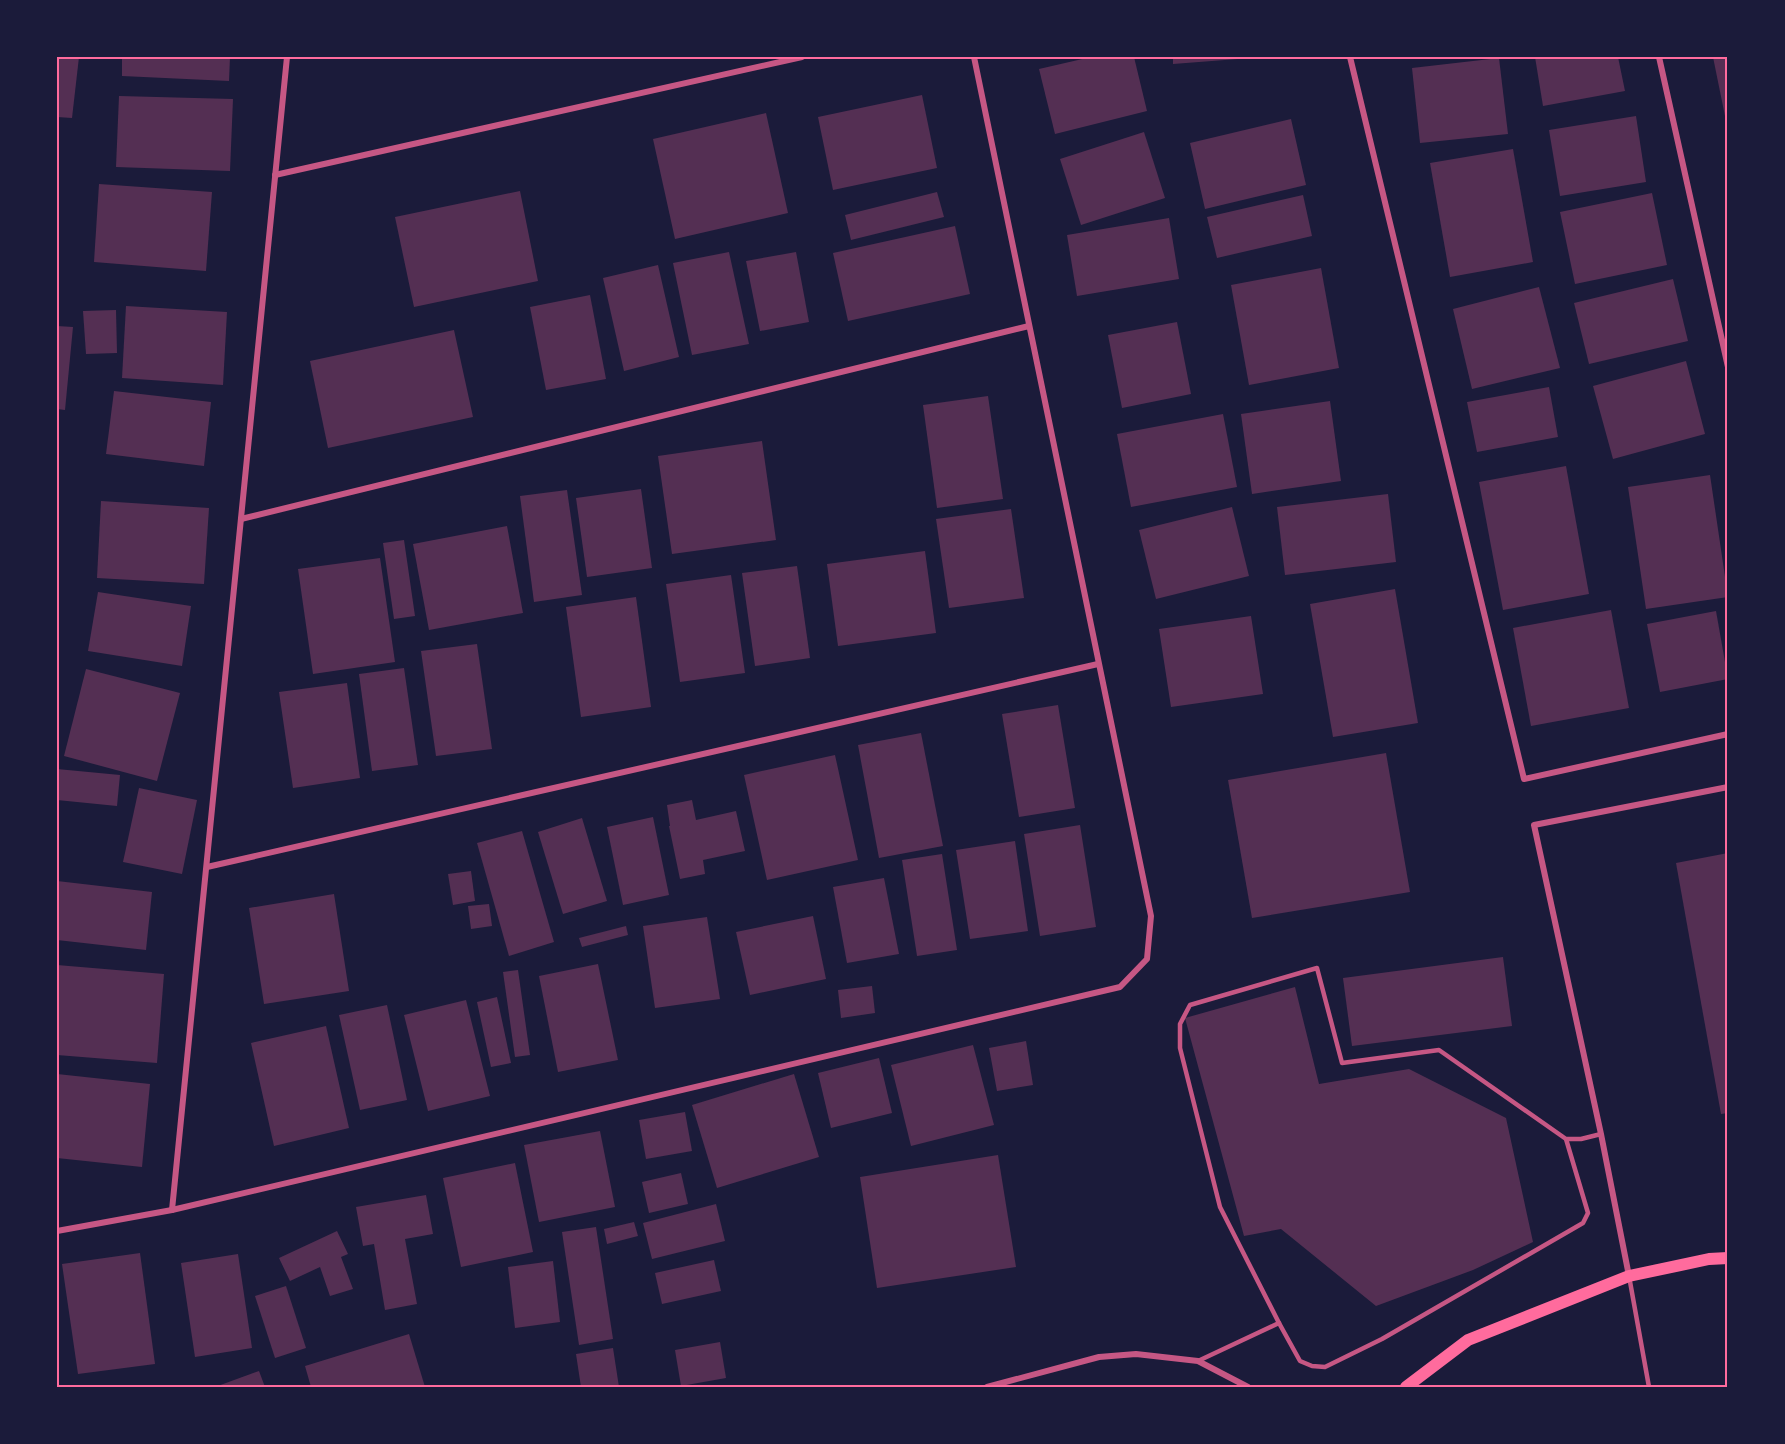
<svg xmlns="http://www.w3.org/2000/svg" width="1785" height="1444" font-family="'Fira Sans',sans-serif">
  <rect width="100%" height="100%" fill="#1b1b3a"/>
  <g fill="#542f53">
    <polygon points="57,57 79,57 72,118 57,117"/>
    <polygon points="122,57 230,57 229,81 122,76"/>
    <polygon points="1091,57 1134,57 1147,111 1055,134 1039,69"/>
    <polygon points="1173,57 1238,57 1238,59 1173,64"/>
    <polygon points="1535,57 1618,57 1625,91 1543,106"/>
    <polygon points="1713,57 1728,57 1728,126 1727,126"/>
    <polygon points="1499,58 1508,134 1420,143 1412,68"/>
    <polygon points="922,95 937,168 833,190 818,117"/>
    <polygon points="119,96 233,99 230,171 116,167"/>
    <polygon points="766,113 788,213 675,239 653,139"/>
    <polygon points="1636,116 1646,182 1560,196 1549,130"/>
    <polygon points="1291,119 1306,185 1205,209 1190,143"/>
    <polygon points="1144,132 1165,198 1081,225 1060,159"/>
    <polygon points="1513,149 1533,262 1450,277 1430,163"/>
    <polygon points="99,184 212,192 206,271 94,262"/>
    <polygon points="520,191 538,281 414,307 395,217"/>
    <polygon points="937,192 944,217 851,240 845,215"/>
    <polygon points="1652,193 1667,265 1575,284 1560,212"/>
    <polygon points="1303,195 1312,236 1217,258 1207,217"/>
    <polygon points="1169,218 1179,279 1077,296 1067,235"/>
    <polygon points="955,226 970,294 848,321 833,253"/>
    <polygon points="729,252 749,344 692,355 673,263"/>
    <polygon points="796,252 809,322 760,331 746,261"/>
    <polygon points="658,265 679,357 624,371 603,278"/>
    <polygon points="1321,268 1339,368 1249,385 1231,285"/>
    <polygon points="1673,279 1688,341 1589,364 1574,303"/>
    <polygon points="1539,287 1560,368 1472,389 1453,309"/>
    <polygon points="590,295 606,379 546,390 530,307"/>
    <polygon points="126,306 227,312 223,385 122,378"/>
    <polygon points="116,310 117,353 86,354 83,311"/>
    <polygon points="1177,322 1191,394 1122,408 1108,335"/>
    <polygon points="57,326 73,327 65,410 57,409"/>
    <polygon points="454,330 473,417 328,448 310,361"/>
    <polygon points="1686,361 1705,434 1613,459 1593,386"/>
    <polygon points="1549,387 1558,437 1477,452 1467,402"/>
    <polygon points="114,391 211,402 204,466 106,454"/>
    <polygon points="988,396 1003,499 937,508 923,405"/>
    <polygon points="1330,401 1341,481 1252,494 1241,414"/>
    <polygon points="1223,414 1237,487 1131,507 1117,434"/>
    <polygon points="762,441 776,540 672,554 658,456"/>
    <polygon points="1566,466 1589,594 1503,610 1479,482"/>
    <polygon points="1710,475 1728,597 1646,609 1628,487"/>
    <polygon points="641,489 652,568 587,577 576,498"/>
    <polygon points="567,490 582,595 534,602 520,496"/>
    <polygon points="1388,494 1396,562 1285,575 1277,507"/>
    <polygon points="101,501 209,508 204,584 97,578"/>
    <polygon points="1232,507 1249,576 1156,599 1139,530"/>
    <polygon points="1011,509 1024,598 949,608 936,519"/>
    <polygon points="507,526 523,613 429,630 413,544"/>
    <polygon points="404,540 415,616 394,619 383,543"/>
    <polygon points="925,551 936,633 838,646 827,564"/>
    <polygon points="380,558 395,662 313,674 298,569"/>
    <polygon points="797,566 810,658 755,666 742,573"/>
    <polygon points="731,575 745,673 680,682 666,584"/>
    <polygon points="1395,589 1418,723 1333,737 1310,604"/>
    <polygon points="98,592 191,606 182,666 88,651"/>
    <polygon points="636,597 651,707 581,717 566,607"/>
    <polygon points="1611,610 1629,708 1531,726 1513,628"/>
    <polygon points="1716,611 1728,679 1660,692 1647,624"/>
    <polygon points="1251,616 1263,694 1171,707 1159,629"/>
    <polygon points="477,644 492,749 436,756 421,651"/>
    <polygon points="404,668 418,765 372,771 359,674"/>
    <polygon points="86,669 180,693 157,781 64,756"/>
    <polygon points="347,683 360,778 293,788 279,692"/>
    <polygon points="1058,705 1075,808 1019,817 1002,714"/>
    <polygon points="921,733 943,846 879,858 858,745"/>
    <polygon points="1386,753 1410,892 1252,918 1228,780"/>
    <polygon points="835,755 858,860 767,880 744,775"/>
    <polygon points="57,769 120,775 117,806 57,800"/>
    <polygon points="139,788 197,800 182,874 123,862"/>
    <polygon points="692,800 696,820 736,811 745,851 703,860 705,874 680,879 669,826 670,826 667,805"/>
    <polygon points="653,817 669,895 623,905 607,827"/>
    <polygon points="582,818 607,901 563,914 538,832"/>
    <polygon points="1080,825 1096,927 1040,936 1024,834"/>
    <polygon points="522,831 554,942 509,956 477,843"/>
    <polygon points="1015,841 1028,931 970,939 956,850"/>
    <polygon points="1728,853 1728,1113 1721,1114 1676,863"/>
    <polygon points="942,854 957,950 917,956 902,860"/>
    <polygon points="471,871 475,901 453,905 448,874"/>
    <polygon points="884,878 899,954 847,963 833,887"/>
    <polygon points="57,881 152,892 146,950 57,940"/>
    <polygon points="334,894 349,991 264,1004 249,908"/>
    <polygon points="489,904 492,926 471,929 468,906"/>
    <polygon points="813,916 826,979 750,995 736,932"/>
    <polygon points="707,917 720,999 655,1008 643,926"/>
    <polygon points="626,926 628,935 582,947 579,938"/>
    <polygon points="1503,957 1512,1026 1352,1046 1343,978"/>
    <polygon points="598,964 618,1060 558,1072 539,976"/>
    <polygon points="57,965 164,974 157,1063 57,1055"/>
    <polygon points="518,970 530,1055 515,1057 503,972"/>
    <polygon points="872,986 875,1013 841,1018 838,990"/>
    <polygon points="1295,987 1319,1084 1409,1069 1506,1118 1533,1242 1473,1270 1376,1306 1281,1229 1244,1236 1185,1018"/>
    <polygon points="497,997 511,1063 491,1067 477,1002"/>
    <polygon points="466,1000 490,1096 428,1111 404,1015"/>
    <polygon points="387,1005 407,1100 360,1110 339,1015"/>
    <polygon points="326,1026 349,1128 274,1146 251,1043"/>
    <polygon points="1026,1041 1033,1085 997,1091 989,1048"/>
    <polygon points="973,1045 994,1125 911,1146 891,1065"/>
    <polygon points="879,1058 892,1113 831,1128 818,1073"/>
    <polygon points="57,1074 150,1084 142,1167 57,1158"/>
    <polygon points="794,1074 819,1157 717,1188 692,1105"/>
    <polygon points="685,1112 692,1151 646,1159 639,1120"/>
    <polygon points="600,1131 615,1207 539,1222 524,1145"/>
    <polygon points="998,1155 1016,1267 877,1288 860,1177"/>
    <polygon points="515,1163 533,1252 461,1267 443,1178"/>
    <polygon points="681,1173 688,1204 649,1213 642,1182"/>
    <polygon points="426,1195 433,1234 405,1239 417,1304 385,1310 374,1244 363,1246 356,1207"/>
    <polygon points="716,1204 725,1241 652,1259 643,1223"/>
    <polygon points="634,1222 638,1236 607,1244 604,1229"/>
    <polygon points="596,1227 613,1339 579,1345 562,1232"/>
    <polygon points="337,1231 348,1254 341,1257 353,1289 330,1296 320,1267 290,1281 279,1258"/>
    <polygon points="140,1253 155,1364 78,1374 62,1264"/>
    <polygon points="238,1254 252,1348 195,1357 181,1263"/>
    <polygon points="714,1260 721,1291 662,1304 655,1273"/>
    <polygon points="553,1261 560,1322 515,1328 508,1267"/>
    <polygon points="286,1286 306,1348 275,1358 255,1296"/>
    <polygon points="409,1334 425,1387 311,1387 305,1366"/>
    <polygon points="720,1342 726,1378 681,1386 675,1350"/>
    <polygon points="613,1348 619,1387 581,1387 576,1354"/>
    <polygon points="259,1371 265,1387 215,1387"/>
  </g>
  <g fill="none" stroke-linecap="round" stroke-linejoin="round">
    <g stroke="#c65784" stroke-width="4.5">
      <polyline points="1566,1139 1588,1213 1583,1223 1382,1339 1325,1367 1312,1366 1300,1361 1279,1323 1220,1207 1180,1048 1180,1024 1190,1005 1317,968 1342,1063 1439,1050 1566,1139 1581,1139 1601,1134"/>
      <polyline points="1629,1276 1649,1387"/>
      <polyline points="1198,1361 1279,1323"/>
    </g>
    <g stroke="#c65784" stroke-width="6">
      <polyline points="1350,57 1524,779 1728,734"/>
      <polyline points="1659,57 1728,367"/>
      <polyline points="275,175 802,57"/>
      <polyline points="241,519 1029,326"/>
      <polyline points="207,867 1098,664"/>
      <polyline points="172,1210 287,57"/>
      <polyline points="57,1231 172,1210 1120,987 1147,959 1151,916 974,57"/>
      <polyline points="1629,1276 1601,1134 1534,825 1728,787"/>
      <polyline points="987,1387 1099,1357 1136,1354 1198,1361 1248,1387"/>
    </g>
    <polyline stroke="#ff6b9d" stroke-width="12" points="1406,1387 1468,1340 1629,1276 1709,1259 1728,1258"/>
  </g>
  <rect width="1785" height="1444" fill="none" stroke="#1b1b3a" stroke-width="117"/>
  <rect x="58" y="58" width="1668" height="1328" fill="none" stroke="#ff6b9d" stroke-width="2"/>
</svg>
